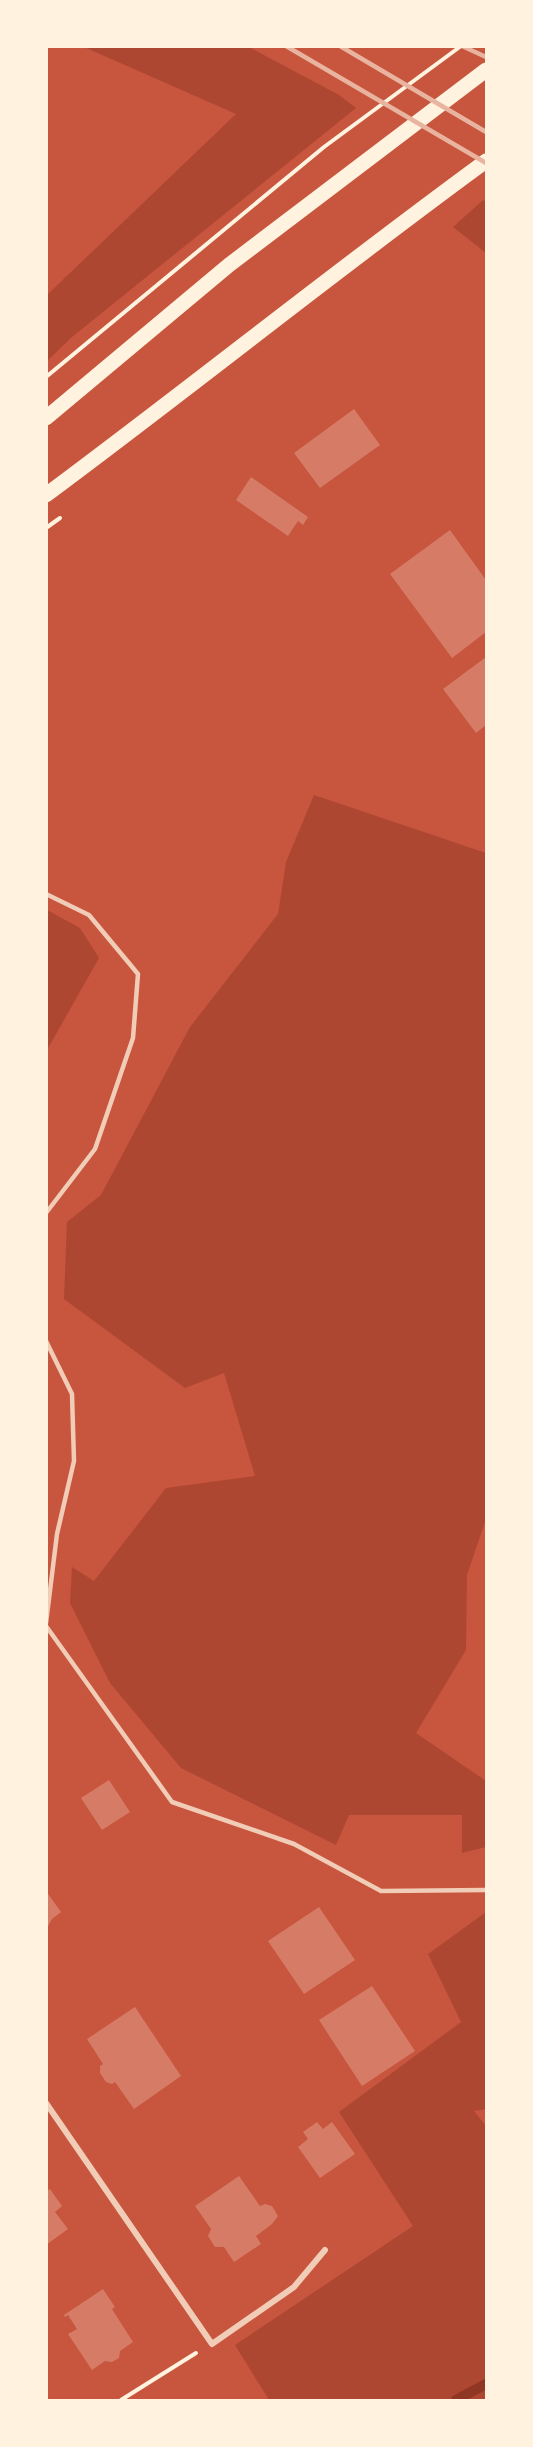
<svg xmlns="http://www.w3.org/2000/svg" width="533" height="2447" font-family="'DejaVu Sans',sans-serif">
  <rect width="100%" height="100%" fill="#c8553d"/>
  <g fill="#ae4732">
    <polygon points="84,47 249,47 339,95 356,108 72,337 47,361 47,295 236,114"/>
    <polygon points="483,200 486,202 486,253 453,227"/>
    <polygon points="314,795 486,853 486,1519 467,1575 466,1650 416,1733 486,1781 486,1847 462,1853 462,1815 349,1815 336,1845 181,1768 110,1683 70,1603 72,1567 94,1581 166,1488 255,1476 224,1373 185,1388 64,1299 67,1222 101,1195 190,1027 278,914 286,862"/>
    <polygon points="47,910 80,928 99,958 47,1050"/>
    <polygon points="486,1912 486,2109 474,2111 486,2126 486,2400 269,2400 235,2345 413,2226 339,2112 461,2022 428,1954"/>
  </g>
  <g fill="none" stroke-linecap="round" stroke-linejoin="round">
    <polyline stroke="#8f3625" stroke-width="10" points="456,2400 486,2384"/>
  </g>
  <g fill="#d67c66">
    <polygon points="354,409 380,445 320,488 294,453"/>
    <polygon points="251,477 308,517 303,525 298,521 288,536 236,500"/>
    <polygon points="450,530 486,580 486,632 452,658 390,574"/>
    <polygon points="486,657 486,725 476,733 443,689"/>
    <polygon points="109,1780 130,1812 102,1830 81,1798"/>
    <polygon points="46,1891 61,1912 52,1919 46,1930"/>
    <polygon points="319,1907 355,1960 304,1994 268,1941"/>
    <polygon points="372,1986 415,2051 362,2086 319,2020"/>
    <polygon points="135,2007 181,2076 134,2109 115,2082 112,2084 106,2082 100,2073 100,2066 103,2064 87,2039"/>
    <polygon points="317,2122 323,2129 332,2122 355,2154 320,2178 298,2147 308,2139 303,2132"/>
    <polygon points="239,2176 260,2206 265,2204 272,2206 278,2216 272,2224 256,2236 261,2244 234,2262 224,2247 215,2247 208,2236 211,2229 195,2206"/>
    <polygon points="50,2189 62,2206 55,2212 68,2229 46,2245 46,2191"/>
    <polygon points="103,2289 115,2307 112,2309 133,2342 120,2351 119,2358 112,2362 105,2361 92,2370 68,2334 77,2329 68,2315 65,2317 64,2315"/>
  </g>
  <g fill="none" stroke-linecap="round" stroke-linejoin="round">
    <g stroke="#fff3e0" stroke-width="4">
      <polyline points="46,377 324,147 461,46"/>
      <polyline points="46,528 60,518"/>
      <polyline points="121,2400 196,2353"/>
    </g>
    <g stroke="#f1ccb7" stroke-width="4.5">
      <polyline points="46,894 89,915 138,974 133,1038 95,1149 46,1213"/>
      <polyline points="46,1341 72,1394 74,1461 57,1534 46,1623"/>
      <polyline points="46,1626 172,1802 294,1844 381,1891 486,1890"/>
    </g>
    <polyline stroke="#f1ccb7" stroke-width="6" points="46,2103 212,2344 294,2287 325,2250"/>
    <g stroke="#fff3e0" stroke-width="15">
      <polyline points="46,418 229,265 486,70"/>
      <path d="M46,495C194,385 338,269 486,161"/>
    </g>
    <g stroke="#e9b49f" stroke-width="4.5">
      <polyline points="286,46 486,163"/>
      <polyline points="340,46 486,132"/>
      <polyline points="462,46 486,57"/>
    </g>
  </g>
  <rect width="533" height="2447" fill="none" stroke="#fff3e0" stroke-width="96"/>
</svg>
